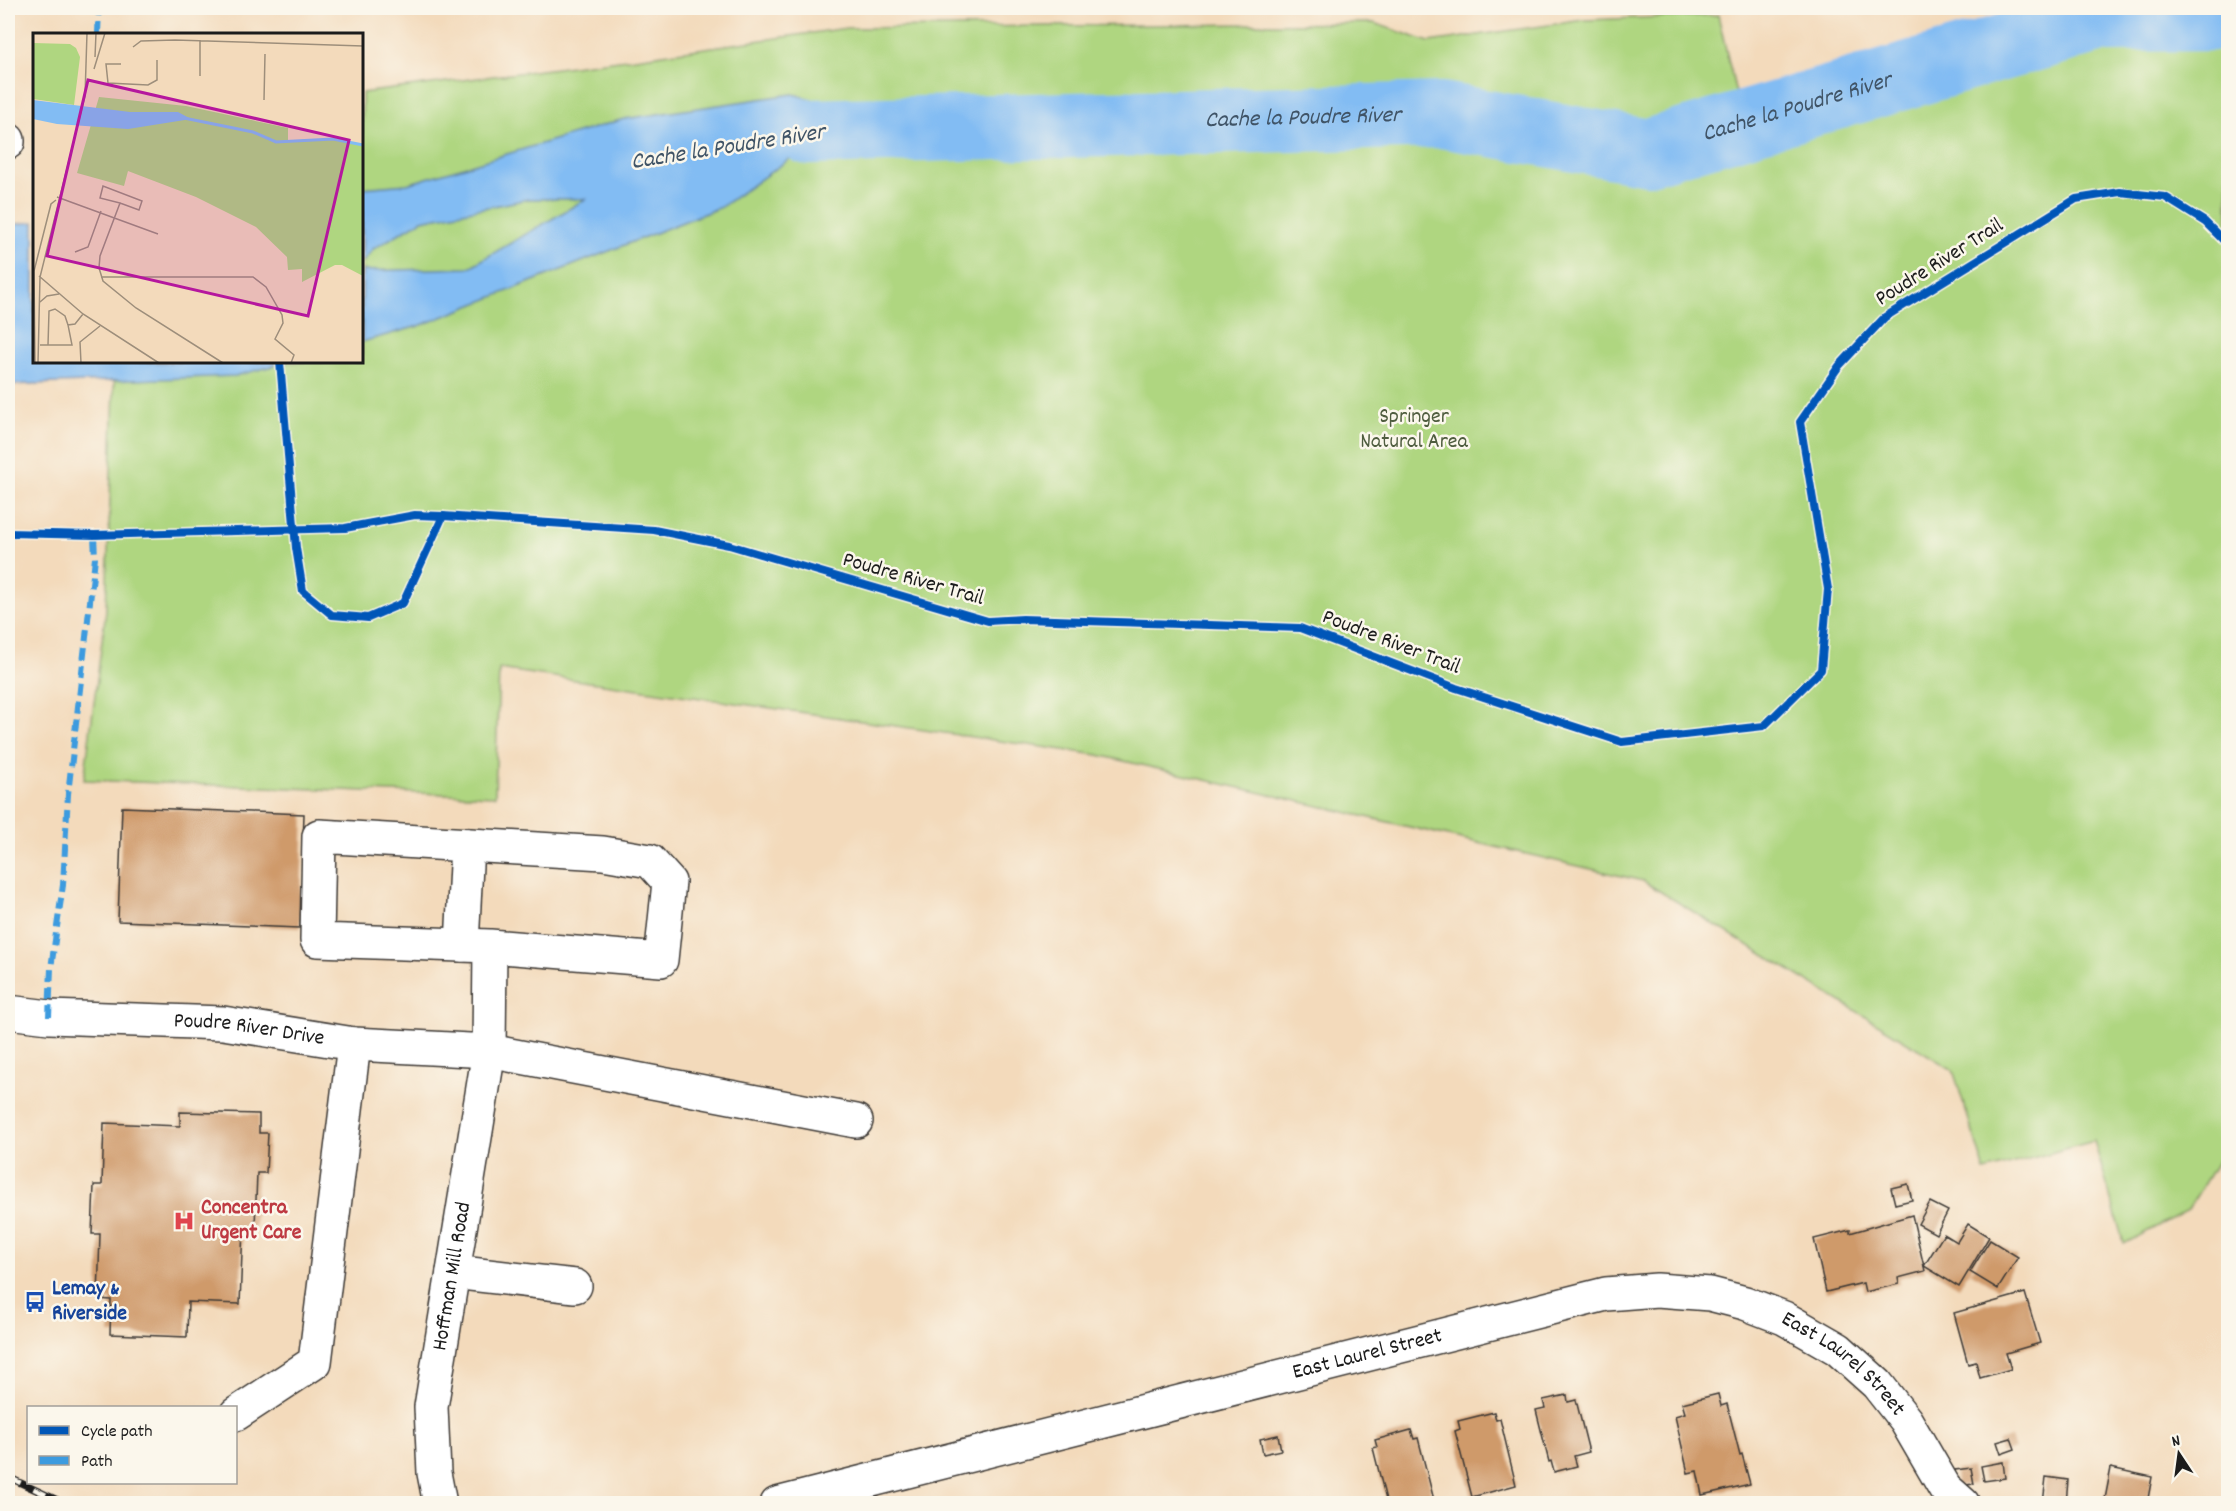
<svg xmlns="http://www.w3.org/2000/svg" width="2236" height="1511" font-family="Dekko,sans-serif">
  <rect width="100%" height="100%" fill="#fbf7ec"/>
  <filter id="ink" filterUnits="userSpaceOnUse"><feTurbulence type="fractalNoise" baseFrequency=".0167" numOctaves="2"/><feDisplacementMap in="SourceGraphic" scale="12" xChannelSelector="R" yChannelSelector="G"/><feConvolveMatrix kernelMatrix="1 2 1 2 8 2 1 2 1" color-interpolation-filters="sRGB"/></filter>
  <filter id="wash" filterUnits="userSpaceOnUse"><feTurbulence type="fractalNoise" baseFrequency=".008" numOctaves="4" result="noise"/><feDisplacementMap in="SourceGraphic" scale="24" xChannelSelector="R" yChannelSelector="G"/><feGaussianBlur stdDeviation="1.35" result="paint"/><feColorMatrix in="noise" values="0 0 0 0 0 0 0 0 0 0 0 0 0 0 0 0 0 1.4 0 .05"/><feComposite in="paint" operator="in"/></filter>
  <g filter="url(#wash)">
    <rect width="100%" height="100%" fill="#f3dabb"/>
    <polygon fill="#afd680" stroke="#66794e" stroke-width="1.5" points="1718,15 1743,124 2100,19 2228,18 2228,1144 2188,1210 2124,1244 2094,1141 1985,1171 1953,1070 1643,881 1098,755 499,669 495,796 84,780 106,610 115,362 362,362 362,93 635,58 847,28 1374,23 1429,42 1584,20"/>
    <g fill="#82bcf3" stroke="#4f6c88" stroke-width="1.5">
      <polygon points="793,94 912,127 801,151 721,207 419,326 362,342 362,271 468,268 586,199 529,199 422,220 373,249 362,263 362,188 407,184 624,119"/>
      <polygon points="34,222 34,296 33,297 34,299 34,362 288,362 235,376 8,385 8,225"/>
    </g>
    <g fill="none" stroke-linecap="round" stroke-linejoin="round">
      <path stroke="#82bcf3" stroke-width="66" id="s1" d="M809,132L1442,115L1648,152L2100,19L2228,18"/>
    </g>
    <g id="blocks">
      <g fill="#cf9a6b">
        <polygon points="122,807 304,814 300,928 118,921"/>
        <polygon points="180,1112 259,1114 259,1133 268,1133 266,1173 257,1173 255,1227 243,1227 240,1304 188,1302 187,1337 110,1334 111,1300 98,1299 100,1234 92,1234 94,1185 102,1185 104,1123 180,1126"/>
        <polygon points="1908,1184 1912,1200 1895,1204 1891,1188"/>
        <polygon points="1930,1202 1948,1211 1936,1234 1918,1224"/>
        <polygon points="1912,1215 1925,1271 1898,1278 1899,1284 1865,1292 1863,1283 1826,1292 1814,1239 1850,1230 1850,1233"/>
        <polygon points="1968,1224 1989,1237 1959,1287 1924,1266 1944,1234 1957,1242"/>
        <polygon points="1990,1240 2018,1257 1998,1289 1970,1272"/>
        <polygon points="2025,1293 2040,1343 2006,1353 2011,1369 1980,1378 1976,1362 1968,1364 1954,1313"/>
        <polygon points="1718,1394 1721,1406 1727,1404 1740,1455 1742,1454 1750,1484 1702,1495 1697,1471 1688,1473 1675,1416 1685,1413 1682,1403"/>
        <polygon points="1567,1395 1568,1402 1576,1400 1589,1452 1574,1456 1577,1466 1554,1472 1551,1461 1549,1462 1536,1410 1545,1408 1543,1400"/>
        <polygon points="1494,1412 1496,1420 1500,1419 1516,1485 1472,1497 1455,1431 1460,1429 1458,1421"/>
        <polygon points="1411,1430 1414,1439 1418,1438 1435,1504 1387,1504 1373,1448 1377,1447 1375,1440"/>
        <polygon points="1278,1435 1281,1450 1263,1454 1260,1439"/>
        <polygon points="2011,1438 2015,1449 2001,1454 1997,1442"/>
        <polygon points="2003,1462 2005,1478 1984,1481 1981,1466"/>
        <polygon points="1971,1468 1974,1484 1956,1486 1955,1470"/>
        <polygon points="2111,1468 2152,1477 2147,1504 2104,1504"/>
        <polygon points="2046,1477 2068,1480 2066,1504 2043,1504"/>
      </g>
    </g>
  </g>
  <g filter="url(#ink)">
    <use href="#blocks" fill-opacity="0" stroke="#3c3834" stroke-width="1.5"/>
    <g fill="none" stroke-linecap="round" stroke-linejoin="round">
      <defs>
        <g id="minor">
          <polyline points="462,945 467,845"/>
          <path id="s2" d="M8,1012L49,1017L223,1023L354,1044L489,1051L856,1121"/>
          <polyline points="453,1272 575,1286"/>
          <polyline points="236,1414 315,1362 354,1044"/>
          <path id="s3" d="M440,1504L434,1473L431,1407L489,1051L490,946L317,940L319,836L603,853L650,861L669,882L661,960L490,946"/>
          <path id="s4" d="M777,1504L1606,1294L1657,1290L1710,1294L1745,1303L1784,1318L1838,1349L1877,1384L1906,1421L1945,1488L1963,1504"/>
        </g>
        <polyline id="major" points="8,140 8,142"/>
      </defs>
      <use href="#minor" stroke="#3c3834" stroke-width="36"/>
      <use href="#major" stroke="#3c3834" stroke-width="36"/>
      <use href="#minor" stroke="#fff" stroke-width="33"/>
      <use href="#major" stroke="#fff" stroke-width="33"/>
      <defs>
        <polyline id="rail" points="8,1477 66,1504"/>
      </defs>
      <use href="#rail" stroke="#1c1c1c" stroke-width="7"/>
      <use href="#rail" stroke="#fbf7ec" stroke-width="4.5" stroke-dasharray="14" stroke-linecap="butt"/>
      <g stroke="#3c9bdf" stroke-width="6" stroke-dasharray="12 6" stroke-linecap="butt">
        <polyline points="98,34 99,8"/>
        <polyline points="49,1017 51,968 63,885 68,794 95,558 94,535"/>
      </g>
      <defs>
        <g id="cycleway">
          <polyline points="280,362 296,548 303,591 332,615 368,618 403,603 443,516 654,530 729,545 988,621 1023,619 1300,628 1456,688 1622,742 1764,726 1821,670 1828,589 1800,422 1839,366 1885,317 2076,199 2120,192 2165,197 2205,222 2228,245"/>
          <polyline points="8,533 94,535 345,528 415,515 443,516"/>
        </g>
      </defs>
      <use href="#cycleway" stroke="#fbf7ec" stroke-width="11"/>
      <use href="#cycleway" stroke="#0057b8" stroke-width="8"/>
    </g>
  </g>
  <defs>
    <symbol id="hospital-bare" viewBox="-9 -9 18 18"><path d="M-5-5h3v3.5h4V-5h3V5h-3V1.5h-4V5h-3Z" fill="#e0444e" stroke="#fbf7ec" stroke-width="2.5" paint-order="stroke"/></symbol>
    <symbol id="bus-bare" viewBox="-9 -9 18 18"><path d="M-5-6H5V4H4V6H2V4H-2V6H-4V4H-5ZM-3.5-4V0h7V-4ZM-3.5 1.2v1.5H-2V1.2ZM2 1.2v1.5H3.5V1.2Z" fill="#1a4fb4" stroke="#fbf7ec" stroke-width="2.5" paint-order="stroke"/></symbol>
  </defs>
  <g fill-rule="evenodd">
    <use href="#hospital-bare" x="169" y="1206" width="30" height="30"/>
    <use href="#bus-bare" x="20" y="1287" width="30" height="30"/>
  </g>
  <g text-anchor="middle" dominant-baseline="central" stroke-width="5" stroke-linejoin="round" paint-order="stroke">
    <g font-size="22" fill="#1c1c1c" stroke="#fbf7ec">
      <text transform="translate(1940 263) rotate(-32)">Poudre River Trail</text>
      <text transform="translate(913 580) rotate(16)">Poudre River Trail</text>
      <text transform="translate(1391 643) rotate(21)">Poudre River Trail</text>
      <text stroke="none"><textPath href="#s2" startOffset="242">Poudre River Drive</textPath></text>
      <text stroke="none"><textPath href="#s3" startOffset="230">Hoffman Mill Road</textPath></text>
      <text stroke="none"><textPath href="#s4" startOffset="609">East Laurel Street</textPath></text>
      <text stroke="none"><textPath href="#s4" startOffset="1113">East Laurel Street</textPath></text>
    </g>
    <g font-size="22" fill="#4f5d3f" stroke="#fbf7ec">
      <text x="1414" y="417">Springer<tspan x="1414" dy="25">Natural Area</tspan></text>
    </g>
    <g font-size="22" font-weight="bold" fill="#be3a42" stroke="#fbf7ec" text-anchor="start">
      <text x="201" y="1208">Concentra<tspan x="201" dy="25">Urgent Care</tspan></text>
    </g>
    <g font-size="22" font-weight="bold" fill="#164399" stroke="#fbf7ec" text-anchor="start">
      <text x="52" y="1289">Lemay &amp;<tspan x="52" dy="25">Riverside</tspan></text>
    </g>
    <g font-size="24" font-style="italic" fill="#405467" stroke="#fbf7ec">
      <text stroke="none"><textPath href="#s1" startOffset="998">Cache la Poudre River</textPath></text>
      <text stroke="none"><textPath href="#s1" startOffset="494">Cache la Poudre River</textPath></text>
      <text transform="translate(728 148) rotate(-9)">Cache la Poudre River</text>
    </g>
  </g>
  <g transform="translate(33 33)">
    <rect width="330" height="330" fill="#f3dabb"/>
    <path d="M0,10L37,11L43,15L47,24L41,72L0,66ZM66,64L153,73L255,95V108L300,106L330,112V243L309,232H302L269,249V236L255,237L254,224L223,194L163,164L95,138L91,153L44,140Z" fill="#afd680"/>
    <path d="M0,67L97,79H145L158,86L95,96L24,91L0,86Z" fill="#82bcf3"/>
    <path fill="none" stroke="#82bcf3" stroke-width="3" d="M146,84L220,99L243,109L300,106L330,112"/>
    <path fill="none" stroke="#9d8e7b" stroke-width="1.5" d="M100,14L108,8L142,7L330,13M62,24L63,0M88,31H73L75,50L115,52L124,47V27M61,36L72,0M167,43V7M231,67L232,21M24,164L125,201M87,170L106,177L109,168L70,153L67,165L87,170L67,223L66,235L70,248L103,275L190,330M42,219L55,214L68,178M6,243L50,281L126,330M68,244H220L233,254L249,282L250,290L242,306L261,322L258,330M7,269L14,263L26,261M7,312H39L35,292L42,291L50,281M15,312L16,278L22,276L32,283L35,292M2,330L1,238L18,171L23,167M5,330L7,244L52,63L54,0M48,330L47,309L67,293"/>
    <path fill="#b5179e" fill-opacity="0.15" stroke="#b5179e" stroke-width="3" d="M55,47L316,107L275,283L14,223Z"/>
    <rect width="330" height="330" fill="none" stroke="#1c1c1c" stroke-width="3"/>
  </g>
  <rect width="2236" height="1511" fill="none" stroke="#fbf7ec" stroke-width="30"/>
  <rect x="27" y="1406" width="210" height="78" fill="#fbf7ec" stroke="#a29f99" stroke-width="1.5"/>
  <rect x="39" y="1426" width="30" height="9" fill="#0057b8" stroke="#a29f99" stroke-width="1.5"/>
  <text x="81" y="1436" font-size="18" fill="#1c1c1c">Cycle path</text>
  <rect x="39" y="1456" width="30" height="9" fill="#3c9bdf" stroke="#a29f99" stroke-width="1.5"/>
  <text x="81" y="1466" font-size="18" fill="#1c1c1c">Path</text>
  <g transform="translate(2179 1454) rotate(347)" stroke="#fbf7ec" stroke-width="4.5" paint-order="stroke">
  <path d="M0-4.5L10 22L0 15L-10 22Z" fill="#1c1c1c"/>
  <text y="-9" font-size="16" font-weight="bold" text-anchor="middle" fill="#1c1c1c">N</text>
  </g>
</svg>
